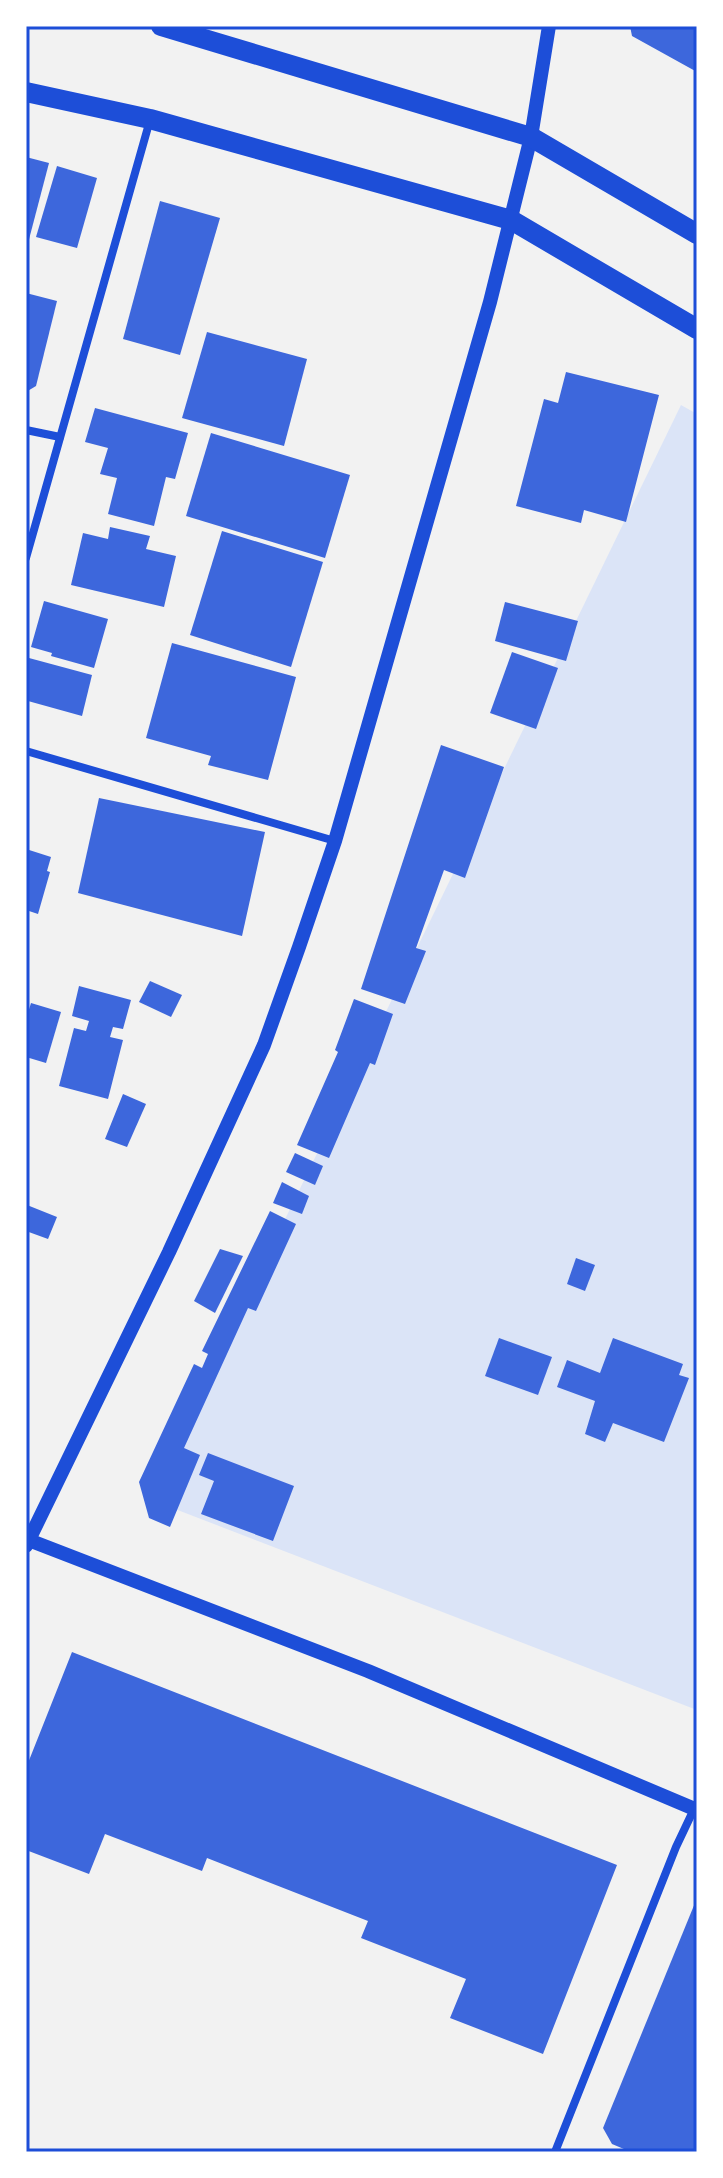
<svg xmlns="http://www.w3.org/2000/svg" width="723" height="2178" font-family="Lora,serif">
  <rect width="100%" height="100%" fill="#f2f2f2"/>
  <polygon fill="#dbe4f7" points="681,405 697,414 697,1710 149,1499"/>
  <g fill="#3d67dc">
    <polygon points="630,26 697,26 694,40 697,42 697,72 632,36"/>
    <polygon points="26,157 49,163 27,247 26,247"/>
    <polygon points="57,166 97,178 77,248 36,237"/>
    <polygon points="160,201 220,218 180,355 123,339"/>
    <polygon points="26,293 57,301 36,386 26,392"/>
    <polygon points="207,332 307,359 284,446 182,418"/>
    <polygon points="566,372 659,395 626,522 584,510 581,523 516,506 544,399 558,403"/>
    <polygon points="95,408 188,433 175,479 166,477 154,526 108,514 117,478 100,474 108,448 85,442"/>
    <polygon points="211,433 350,475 325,558 186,516"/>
    <polygon points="110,527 150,536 146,549 176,556 164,607 71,585 83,533 108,539"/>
    <polygon points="222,531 323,562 291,667 190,635"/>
    <polygon points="44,601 108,619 94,668 51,656 52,653 31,647"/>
    <polygon points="505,602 578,621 566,661 495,641"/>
    <polygon points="172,643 296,677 268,780 208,765 211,756 146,738"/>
    <polygon points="512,652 558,668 536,729 490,713"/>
    <polygon points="29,658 92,675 82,716 28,701 26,670"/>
    <polygon points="441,745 504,767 465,878 444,870 416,948 426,951 405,1004 361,989"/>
    <polygon points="99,798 265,832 242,936 78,893"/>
    <polygon points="26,849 51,857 47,871 50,872 38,914 26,910"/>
    <polygon points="150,981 182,995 171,1017 139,1002"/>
    <polygon points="79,986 131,1000 123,1029 113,1027 110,1037 123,1040 108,1099 59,1086 74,1028 86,1031 89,1021 72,1016"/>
    <polygon points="354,999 393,1014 375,1065 370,1063 329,1158 297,1145 338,1052 335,1050"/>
    <polygon points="31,1003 61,1012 46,1063 26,1057 26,1019"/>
    <polygon points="123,1094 146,1104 127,1147 105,1139"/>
    <polygon points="295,1153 323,1166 315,1185 286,1172"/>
    <polygon points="282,1182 309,1196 302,1214 273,1203"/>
    <polygon points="27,1205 57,1217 48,1239 26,1231"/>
    <polygon points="270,1211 296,1224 256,1311 248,1308 184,1448 200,1455 170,1527 149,1518 139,1482 194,1364 202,1368 208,1354 202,1351"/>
    <polygon points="220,1249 243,1256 215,1313 194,1301"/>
    <polygon points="576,1258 595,1265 585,1291 567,1284"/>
    <polygon points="499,1338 552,1357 538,1395 485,1376"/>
    <polygon points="613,1338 683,1364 679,1375 689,1378 664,1442 613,1423 605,1442 585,1434 595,1401 557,1387 567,1360 600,1373"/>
    <polygon points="208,1453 294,1486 273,1541 201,1514 214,1481 199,1475"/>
    <polygon points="72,1652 617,1865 543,2054 450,2018 466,1979 361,1938 368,1921 207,1858 202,1871 105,1834 89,1874 26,1850 26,1768"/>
    <polygon points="697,1898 697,2152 631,2152 612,2144 603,2128"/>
  </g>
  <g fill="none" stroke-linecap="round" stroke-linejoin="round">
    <g stroke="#1d4ed8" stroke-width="8">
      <polyline points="26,430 60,437"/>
      <polyline points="26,558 150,120"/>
      <polyline points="26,751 335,841"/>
      <polyline points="555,2152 676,1847 694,1809"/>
    </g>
    <g stroke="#1d4ed8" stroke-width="14">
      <polyline points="26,1539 368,1671 697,1810"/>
      <polyline points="26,1546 169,1252 264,1045 299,947 335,841 490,302 531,137 549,26"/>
    </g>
    <g stroke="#1d4ed8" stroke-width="20">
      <polyline points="161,26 531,137 697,234"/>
      <polyline points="26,92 150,119 511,220 697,329"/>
    </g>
  </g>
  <rect width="723" height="2178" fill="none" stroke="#ffffff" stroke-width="56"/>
  <rect x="28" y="28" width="667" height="2122" fill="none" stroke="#1d4ed8" stroke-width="3"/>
</svg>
